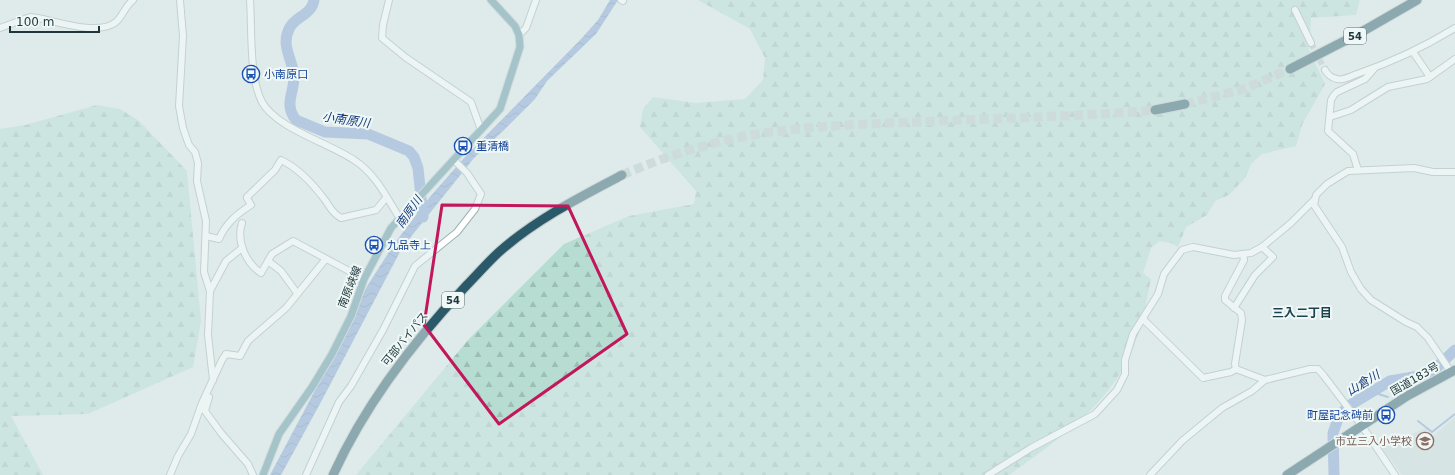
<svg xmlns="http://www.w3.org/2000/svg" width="1455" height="475" font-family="'DejaVu Sans','Noto Sans JP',sans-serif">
  <defs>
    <pattern id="forest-firs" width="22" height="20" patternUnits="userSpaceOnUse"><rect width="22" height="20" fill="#b7ddd3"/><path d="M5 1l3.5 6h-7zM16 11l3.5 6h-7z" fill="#9dbeb6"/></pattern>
    <pattern id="water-waves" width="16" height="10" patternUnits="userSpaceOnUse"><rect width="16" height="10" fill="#84a2d3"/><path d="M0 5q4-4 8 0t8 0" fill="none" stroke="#6b85ac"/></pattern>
  </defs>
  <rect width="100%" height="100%" fill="#dfebeb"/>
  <polygon fill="#cddbdb" points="1455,417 1455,475 1402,475 1381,447 1426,428 1432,435 1434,435"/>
  <g fill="url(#forest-firs)">
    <path d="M698,0H1360L1356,15L1311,18L1309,50L1325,84L1302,125L1296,146L1262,154L1251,164L1245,178L1229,195L1215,201L1207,215L1186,227L1178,247L1171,243L1160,241L1151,248L1143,273L1151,279C1145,308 1140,340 1124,367C1097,414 1052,444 1009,475H356L468,340L564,244L629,216L694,204L696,191L640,127L643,109L653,97L696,103L745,99L763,80L765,58L750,29Z"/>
    <polygon points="97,105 120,109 138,120 187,171 201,321 193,367 88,414 11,416 43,475 0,475 0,129 25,125"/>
  </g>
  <polygon fill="url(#water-waves)" points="610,0 618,0 596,34 547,81 535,99 503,131 474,158 402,248 321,402 281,475 270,475 338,347 366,288 394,244 429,198 464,158 581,39 598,20"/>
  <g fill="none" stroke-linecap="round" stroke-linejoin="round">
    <g stroke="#84a2d3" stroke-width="2">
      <polyline points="1372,392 1388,397"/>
      <polyline points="1418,421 1432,432 1455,414"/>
    </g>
    <g stroke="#84a2d3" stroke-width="11">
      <path d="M314,0C312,14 297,16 290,27C280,45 292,58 294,75C295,92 283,104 296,120L325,132L368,134L409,151L414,157L418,168L423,217"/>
      <polyline points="1334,475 1333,433 1339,416 1350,405 1390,381 1419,376 1435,369 1455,350"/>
    </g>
    <polyline stroke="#b9c7c8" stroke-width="6" stroke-dasharray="6 3" stroke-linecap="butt" points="1311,43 1325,70"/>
    <g stroke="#b9c7c8" stroke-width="9" stroke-dasharray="9 4.5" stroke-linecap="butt">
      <polyline points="1185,104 1244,89 1290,69"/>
      <path d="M622,175C664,157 707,143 752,135C807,126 862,124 917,122C997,118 1076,117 1155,110"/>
    </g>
    <defs>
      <g id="minor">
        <polyline points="180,0 183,36 179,106 183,128 189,145 195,152 198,163 197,181 206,221 204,272 210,291 208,335 213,380"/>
        <path d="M250,0C252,28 249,78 262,102C276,128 329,143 354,160C376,174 387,198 400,219"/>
        <polyline points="389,0 383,25 382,38 405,57 471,102 481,130"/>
        <polyline points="621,0 623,1"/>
        <polyline points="1295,10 1311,43"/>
        <path d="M0,28L30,17L38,18C58,22 99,36 116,22C123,16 125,6 133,0"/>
        <polyline points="519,35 526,28 536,0"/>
        <polyline points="1413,52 1430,77"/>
        <path d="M1325,70C1327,74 1332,78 1337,79C1343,81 1351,76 1357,74C1392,62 1424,47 1455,28"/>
        <polyline points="1330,117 1351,110 1388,87 1427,79 1455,59"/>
        <polyline points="1358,170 1353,154 1328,131 1331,100 1334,95 1337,92 1365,79 1374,69"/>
        <path d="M247,197L275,170L281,160C298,168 313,184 325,200C331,208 331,212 341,218L376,210L386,198"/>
        <path d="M242,223C236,241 246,263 261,273L272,254L293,241L364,279"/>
        <path d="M206,236L219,239C226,223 237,214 251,205L247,198"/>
        <polyline points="268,261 281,271 297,293"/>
        <polyline points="210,291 226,261 242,248"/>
        <polyline points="1234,308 1255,275 1273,257 1262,247"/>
        <polyline points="1143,319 1203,378 1231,372 1236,369"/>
        <polyline points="1236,369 1235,364 1242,320 1241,313 1225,300 1225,296 1244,260 1243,254"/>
        <polyline points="1236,369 1265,380"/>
        <polyline points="1451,372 1428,338 1417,327 1406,322 1371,300 1361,289 1351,272 1342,247 1314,205 1316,195 1327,184 1348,171 1414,168 1433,172 1455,172"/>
        <polyline points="209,397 205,411 221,433 248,464 253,475"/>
        <polyline points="170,475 178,456 191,434 202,403 222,360 226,354 240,356 248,341 286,308 325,260"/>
        <polyline points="306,475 339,402 351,386 383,330 415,266 457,232 475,209 481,194 467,173 454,160"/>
        <polyline points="988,475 1031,448 1095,414 1117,390 1125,374 1125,360 1133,334 1158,294 1164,274 1182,250 1193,247 1234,255 1251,253 1262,247 1291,223 1315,199"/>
        <polyline points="1150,475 1182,441 1222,408 1252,391 1265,380 1310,369 1318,369 1324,376 1362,426 1395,475"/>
      </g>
      <polyline id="major" points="263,475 279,434 312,387 332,354 351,316 364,279 391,228 500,109 520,47 519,35 515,26 491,0"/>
      <g id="highway">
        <polyline points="1290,69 1358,34 1417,0"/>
        <polyline points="1155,110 1185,104"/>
        <path d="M333,475C365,405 412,343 465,287C476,276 487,263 499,252C535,220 580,197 622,175"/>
        <polyline points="1287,475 1407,396 1455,370"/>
      </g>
    </defs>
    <use href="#minor" stroke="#a2b1b3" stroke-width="8"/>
    <use href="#major" stroke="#c0c7c8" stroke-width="9"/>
    <use href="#highway" stroke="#c0c7c8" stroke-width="11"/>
    <use href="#minor" stroke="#fff" stroke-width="6"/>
    <use href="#major" stroke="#6195a3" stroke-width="7"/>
    <use href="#highway" stroke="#2a5969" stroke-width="9"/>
  </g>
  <path d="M0 0H1455V475H0ZM442,205L568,206L627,334L499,424L424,325Z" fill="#dfebeb" fill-opacity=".55" fill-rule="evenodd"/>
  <path fill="none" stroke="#c2185b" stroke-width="3" stroke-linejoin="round" d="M442,205L568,206L627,334L499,424L424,325Z"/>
  <defs>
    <symbol id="bus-ring" viewBox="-11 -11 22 22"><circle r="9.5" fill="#eff8f7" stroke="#1a4fb4" stroke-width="1.5"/><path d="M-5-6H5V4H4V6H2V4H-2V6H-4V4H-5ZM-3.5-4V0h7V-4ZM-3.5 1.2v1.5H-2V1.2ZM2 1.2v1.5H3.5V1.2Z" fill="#1a4fb4"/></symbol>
    <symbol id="school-ring" viewBox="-11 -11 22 22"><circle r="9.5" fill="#eff8f7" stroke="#8d6e63" stroke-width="1.5"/><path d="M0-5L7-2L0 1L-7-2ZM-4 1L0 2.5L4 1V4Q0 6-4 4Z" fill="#8d6e63"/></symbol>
  </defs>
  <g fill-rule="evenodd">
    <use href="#bus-ring" x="241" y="64" width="20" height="20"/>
    <use href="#bus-ring" x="453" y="136" width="20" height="20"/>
    <use href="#bus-ring" x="364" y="235" width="20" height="20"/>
    <use href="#bus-ring" x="1376" y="405" width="20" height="20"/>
    <use href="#school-ring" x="1415" y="431" width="20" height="20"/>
  </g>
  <g text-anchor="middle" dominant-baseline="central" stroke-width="4" stroke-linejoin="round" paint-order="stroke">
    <g fill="#eff8f7" stroke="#5d7074" stroke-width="1">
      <rect x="1344" y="28" width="22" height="16" rx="3"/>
      <rect x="442" y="292" width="22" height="16" rx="3"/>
    </g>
    <g font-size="10" font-weight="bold" fill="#1f363c">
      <text x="1355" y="36">54</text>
      <text x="453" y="300">54</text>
    </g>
    <g font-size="11" fill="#164399" stroke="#eff8f7" text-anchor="start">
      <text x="264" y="74">小南原口</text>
      <text x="476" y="146">重清橋</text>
      <text x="387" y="245">九品寺上</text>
      <text x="1373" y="415" text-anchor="end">町屋記念碑前</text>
    </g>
    <g font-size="11" fill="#1f363c" stroke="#eff8f7">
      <text transform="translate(350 287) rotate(-68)">南原峡線</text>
      <text transform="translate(405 339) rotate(-51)">可部バイパス</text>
      <text transform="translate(1415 379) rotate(-30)">国道183号</text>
    </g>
    <g font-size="11" fill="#785e54" stroke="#eff8f7" text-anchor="end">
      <text x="1412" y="441">市立三入小学校</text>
    </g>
    <g font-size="12" font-style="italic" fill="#173b7a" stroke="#eff8f7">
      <text transform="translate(346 120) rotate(8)">小南原川</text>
      <text transform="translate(409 212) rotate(-55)">南原川</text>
      <text transform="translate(1363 383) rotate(-31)">山倉川</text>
    </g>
    <g font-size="12" font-weight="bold" fill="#1b434e" stroke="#eff8f7">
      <text x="1302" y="313">三入二丁目</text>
    </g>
  </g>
  <path d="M10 26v6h89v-6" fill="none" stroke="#1f363c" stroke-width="2"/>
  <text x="16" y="26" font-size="12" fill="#1f363c" stroke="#eff8f7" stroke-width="3" paint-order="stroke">100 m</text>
</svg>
